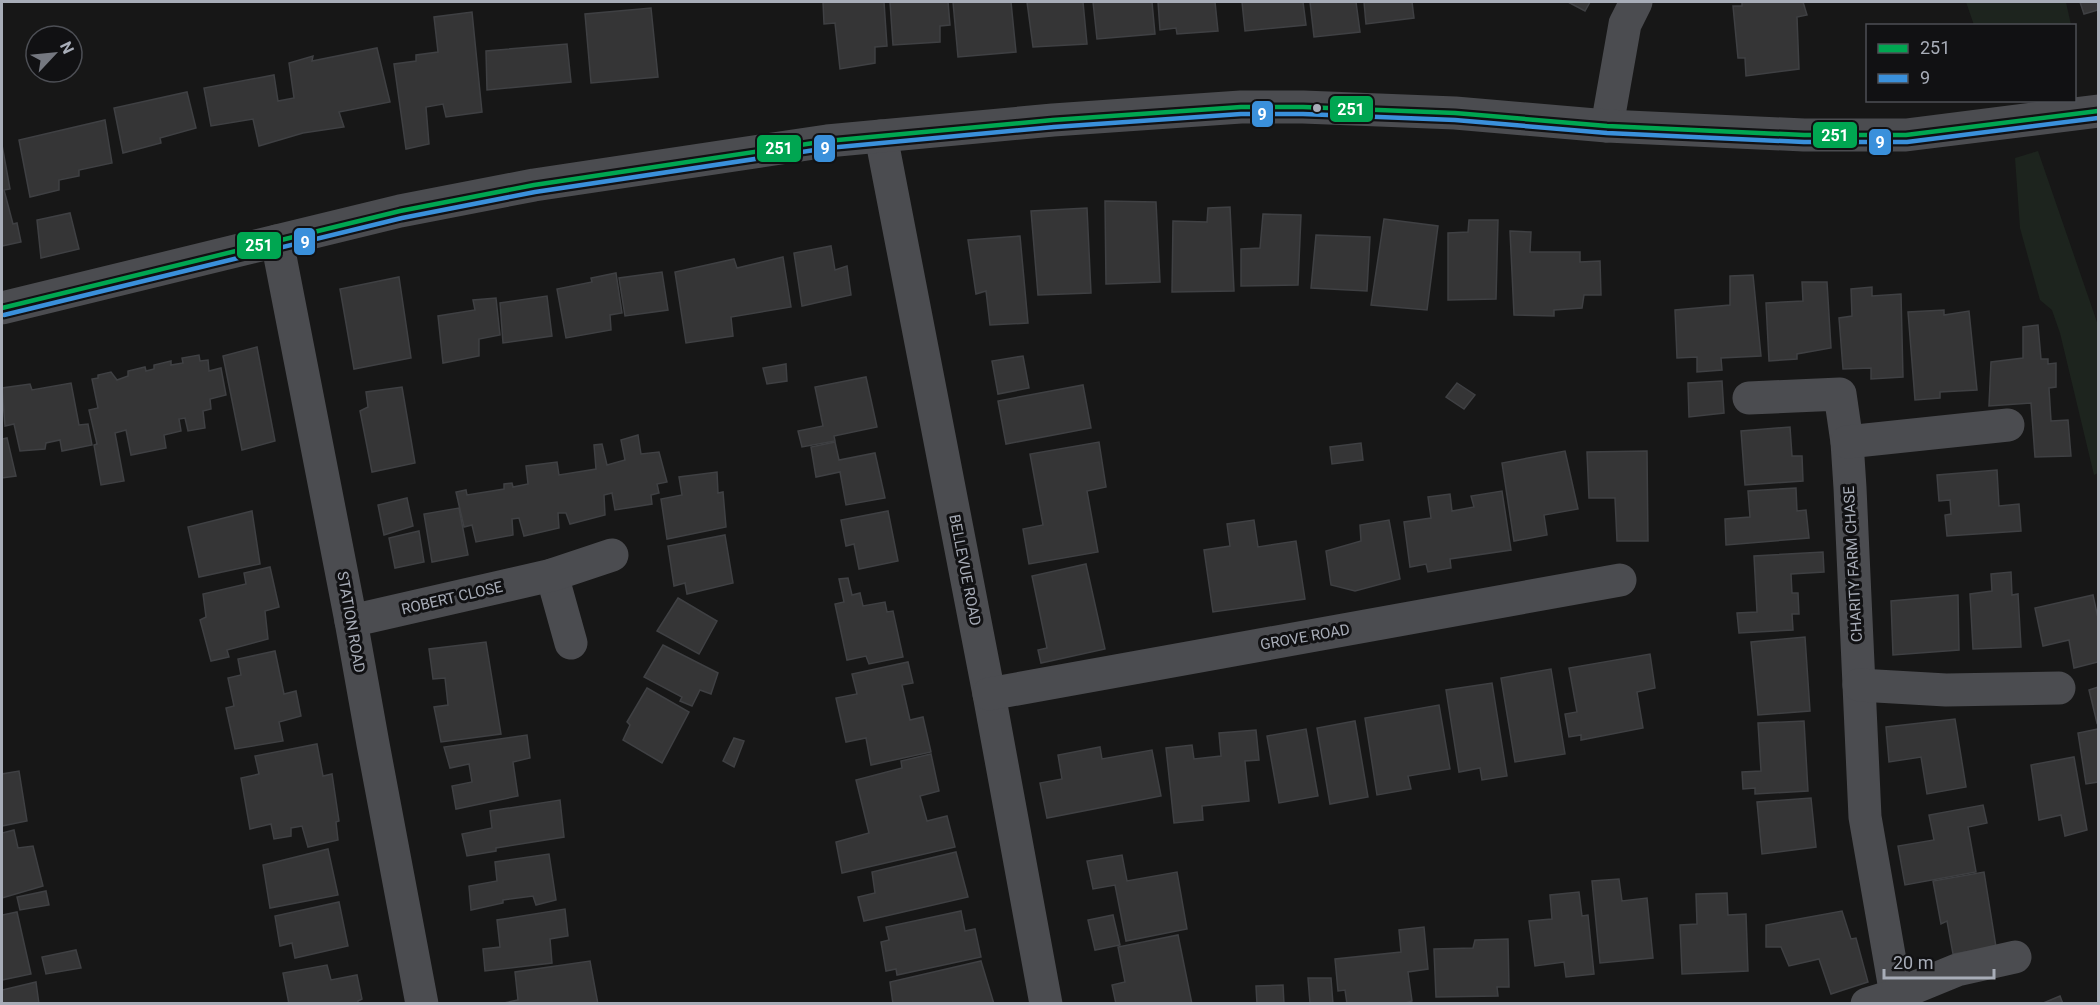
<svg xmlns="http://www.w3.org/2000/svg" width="2100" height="1005" font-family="Roboto,sans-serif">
  <rect width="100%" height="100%" fill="#171717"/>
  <g fill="#1d241e">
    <polygon points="1966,2 2066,2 2071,25 1974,25"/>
    <polygon points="2038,151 2098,325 2098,473 2094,475 2060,333 2052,310 2040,300 2020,228 2015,158"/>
  </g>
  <g fill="#353536" stroke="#3f4043" stroke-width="1.5">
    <polygon points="823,2 884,2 887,46 875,47 875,63 840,69 835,23 824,24"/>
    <polygon points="890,2 948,2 950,25 940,26 940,42 893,45"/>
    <polygon points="953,2 1011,2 1016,52 958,57"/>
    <polygon points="1027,2 1083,2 1087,44 1033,47"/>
    <polygon points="1093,2 1152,2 1155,34 1097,39"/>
    <polygon points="1158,2 1215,2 1218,31 1177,34 1176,28 1160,30"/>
    <polygon points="1242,2 1303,2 1306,25 1245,31"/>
    <polygon points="1310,2 1356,2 1360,32 1314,37"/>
    <polygon points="1364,2 1412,2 1414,18 1366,24"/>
    <polygon points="1568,2 1590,2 1585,11"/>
    <polygon points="1742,2 1803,2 1807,15 1797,17 1799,69 1746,76 1745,58 1738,58 1733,6 1742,6"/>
    <polygon points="2080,2 2098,2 2098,10 2084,14"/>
    <polygon points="651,8 658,77 591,83 585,14"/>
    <polygon points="472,12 482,112 446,117 443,104 426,107 429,144 406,149 394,64 416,61 416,55 438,52 434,17"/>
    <polygon points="567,44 571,82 487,90 486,51"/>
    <polygon points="377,48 390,102 339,112 344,127 303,133 259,146 253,119 211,126 204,88 274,75 278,101 294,98 289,63 313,56 312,61"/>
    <polygon points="187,92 196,128 160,138 161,143 123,153 114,108"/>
    <polygon points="105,120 112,163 79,170 79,176 59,180 59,190 30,197 19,140"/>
    <polygon points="2,145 10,189 4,190 13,224 17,223 21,242 2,246"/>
    <polygon points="1105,201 1156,202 1160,282 1106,284"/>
    <polygon points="1230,207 1234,291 1172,292 1173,221 1207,222 1208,208"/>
    <polygon points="1087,208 1091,293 1038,295 1031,211"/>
    <polygon points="70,213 79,249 41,258 37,220"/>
    <polygon points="1263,214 1301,215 1298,285 1241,286 1241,249 1260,248"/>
    <polygon points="1384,219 1438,226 1427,310 1371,305"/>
    <polygon points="1469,220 1498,220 1496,299 1448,300 1448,233 1468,232"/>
    <polygon points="1510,231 1531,232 1530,252 1580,252 1580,262 1600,261 1601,295 1584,295 1582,308 1554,310 1554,316 1514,315"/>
    <polygon points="1316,235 1370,237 1367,291 1311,288"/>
    <polygon points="1020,236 1028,323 990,325 986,291 976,294 968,240"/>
    <polygon points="831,246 835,270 847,266 851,295 802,306 794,253"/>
    <polygon points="783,257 791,307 731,317 733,336 686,343 675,272 734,259 737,268"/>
    <polygon points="662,272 668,310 625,316 619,278"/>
    <polygon points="616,273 622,313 610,315 611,330 566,338 557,289 592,282 591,278"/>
    <polygon points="1753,275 1761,356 1721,358 1722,370 1697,372 1697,357 1677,358 1675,310 1730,305 1730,276"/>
    <polygon points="399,277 411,358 354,369 340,289"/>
    <polygon points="1802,282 1827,282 1831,348 1797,354 1797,359 1769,361 1766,303 1803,301"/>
    <polygon points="1872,287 1872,296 1901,294 1903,377 1871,379 1871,368 1843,369 1839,318 1852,316 1851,289"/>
    <polygon points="547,296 552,336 503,343 500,303"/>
    <polygon points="496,298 500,335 479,339 479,356 443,363 438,316 475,310 473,300"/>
    <polygon points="1944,310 1944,315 1969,311 1977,390 1940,392 1940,398 1915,400 1908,312"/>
    <polygon points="2038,325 2041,359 2048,359 2048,364 2056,363 2056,387 2049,388 2051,421 2068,420 2071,456 2035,457 2031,403 1989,406 1991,362 2023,358 2023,327"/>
    <polygon points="257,347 275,441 242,450 223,356"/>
    <polygon points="199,355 200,361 208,360 209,371 221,368 226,395 210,399 211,409 203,411 205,428 188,431 185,418 179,419 181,431 164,435 166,448 131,455 126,430 115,433 124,481 101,485 94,445 97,444 89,410 98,408 92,379 98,378 98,375 111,372 117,380 128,376 128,371 145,367 146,371 154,369 154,365 171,361 171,365 183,363 182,358"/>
    <polygon points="1023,356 1029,388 998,394 992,361"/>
    <polygon points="786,364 787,381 767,384 763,368"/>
    <polygon points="866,377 877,427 834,436 835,441 802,447 798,431 823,426 815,387"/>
    <polygon points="1722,381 1724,413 1689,417 1688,383"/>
    <polygon points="71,383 79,425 88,424 92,445 62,451 60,440 46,443 45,449 20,451 14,424 5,426 2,388 30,384 32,390"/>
    <polygon points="1457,383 1475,395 1464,409 1446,397"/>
    <polygon points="1083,385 1091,428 1006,444 998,401"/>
    <polygon points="402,387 415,463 372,472 360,411 368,407 366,392"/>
    <polygon points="1790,427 1792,456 1802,456 1803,481 1745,485 1741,431"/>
    <polygon points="638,435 641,454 659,452 667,482 657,484 659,493 651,495 652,504 615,510 612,493 604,495 605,515 570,524 566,513 558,513 559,528 524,536 519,518 512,519 513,535 476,542 472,525 464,527 456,492 466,490 467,495 504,489 504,484 512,483 513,487 528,484 526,466 557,462 559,475 596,469 594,445 602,444 607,465 625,460 621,440"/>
    <polygon points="7,438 16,476 2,478 2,439"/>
    <polygon points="835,442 839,460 875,453 885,498 846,505 840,472 816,477 811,447"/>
    <polygon points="1099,442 1106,487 1087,491 1098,552 1029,564 1023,529 1043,525 1030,454"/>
    <polygon points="1361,443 1363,460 1332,464 1330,447"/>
    <polygon points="1565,451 1578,509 1544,515 1547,535 1514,541 1502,463"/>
    <polygon points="1647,451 1648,541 1617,541 1615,498 1589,498 1587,452"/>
    <polygon points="1997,470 1999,506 2019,504 2021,531 1947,536 1945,515 1951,514 1950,500 1939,501 1937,475"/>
    <polygon points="717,472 718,493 723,492 726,527 667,539 661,499 682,495 679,477"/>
    <polygon points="1796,488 1797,511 1806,510 1809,538 1726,545 1725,519 1750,517 1748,491"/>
    <polygon points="1502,491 1511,550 1450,559 1451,568 1428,572 1426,564 1410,567 1404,522 1431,518 1428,497 1450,494 1452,511 1474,507 1471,496"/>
    <polygon points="407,498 413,526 384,535 378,505"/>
    <polygon points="459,508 468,555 432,562 424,514"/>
    <polygon points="252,511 260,564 199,577 188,527"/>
    <polygon points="888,511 898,561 859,569 854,544 846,546 841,520"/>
    <polygon points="1254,520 1258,547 1296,541 1305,599 1213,612 1204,550 1230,546 1227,524"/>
    <polygon points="1389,520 1400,579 1355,591 1331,585 1326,551 1361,541 1360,525"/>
    <polygon points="419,531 424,562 395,568 389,538"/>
    <polygon points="725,535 733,583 687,594 685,583 674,586 668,546"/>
    <polygon points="1823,552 1824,572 1791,574 1792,593 1798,593 1799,614 1792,614 1793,630 1739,633 1737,613 1757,612 1754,556"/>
    <polygon points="1086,564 1105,649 1041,663 1038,650 1047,648 1032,576"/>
    <polygon points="270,567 279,607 265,611 268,639 227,650 229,657 211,661 200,620 206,617 203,594 246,584 244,573"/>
    <polygon points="2011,572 2012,595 2018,594 2021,647 1973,649 1970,594 1992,591 1991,574"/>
    <polygon points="848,578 852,595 860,593 863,606 885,602 887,612 893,611 903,657 869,664 866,656 847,660 835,604 844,602 839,579"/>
    <polygon points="1958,595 1959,650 1893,655 1891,601"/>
    <polygon points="2093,595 2098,618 2098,662 2074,668 2069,640 2043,646 2035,608"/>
    <polygon points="678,598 717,621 699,654 657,631"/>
    <polygon points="1805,637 1810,711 1758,715 1751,642"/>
    <polygon points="486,642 501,734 441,742 434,707 448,705 445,678 433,679 429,649"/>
    <polygon points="663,645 718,673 711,694 700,690 692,706 680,701 682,697 644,677"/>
    <polygon points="275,651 284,694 296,691 301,716 279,722 283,741 235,749 226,708 234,706 228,678 241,675 238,659"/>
    <polygon points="1650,654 1655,688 1637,692 1643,728 1581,740 1581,735 1569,737 1565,714 1577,712 1569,668"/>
    <polygon points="908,662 913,683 902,685 910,720 923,717 931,752 871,765 866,738 846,742 836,698 857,694 852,674"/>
    <polygon points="1551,669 1565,754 1515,762 1501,678"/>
    <polygon points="1492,683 1507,776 1482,780 1480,768 1459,772 1446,690"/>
    <polygon points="2098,687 2098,722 2097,723 2089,690"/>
    <polygon points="647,688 689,712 662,763 623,740 630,725 627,722"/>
    <polygon points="1439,705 1450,769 1408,776 1411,789 1377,795 1365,718"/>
    <polygon points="1955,719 1966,787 1927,794 1921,757 1889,762 1886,727"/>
    <polygon points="1355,721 1368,797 1330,804 1317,728"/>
    <polygon points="1804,721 1808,791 1755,794 1755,788 1743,789 1742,772 1761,771 1758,723"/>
    <polygon points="1306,729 1318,796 1279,803 1267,736"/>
    <polygon points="2098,729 2098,782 2086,784 2078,733"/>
    <polygon points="1256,730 1259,760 1245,761 1249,801 1202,806 1203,820 1174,823 1166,748 1192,745 1194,759 1221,756 1219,733"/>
    <polygon points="527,735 530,758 513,762 518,796 456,809 452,786 472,782 469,764 450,768 444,747"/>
    <polygon points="734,738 744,741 734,767 723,761"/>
    <polygon points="317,744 323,776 332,774 339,821 336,822 338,840 308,847 302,826 291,828 291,836 274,839 271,824 250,829 241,778 259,774 255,756"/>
    <polygon points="1100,747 1102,759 1152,750 1161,796 1047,818 1040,783 1062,779 1058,755"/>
    <polygon points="931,754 939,791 920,796 927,821 947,816 955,847 842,873 836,842 869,833 856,780 902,768 901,761"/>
    <polygon points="2074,757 2087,830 2065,836 2061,815 2039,820 2031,765"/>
    <polygon points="19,771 27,821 2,826 2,774"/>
    <polygon points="1811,798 1816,847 1762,854 1757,802"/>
    <polygon points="560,800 564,837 496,848 496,851 467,856 462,834 492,828 490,811"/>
    <polygon points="1983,805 1987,823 1968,827 1976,872 1905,885 1898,846 1934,840 1929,815"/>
    <polygon points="14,830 18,848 33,846 43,886 2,898 2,833"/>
    <polygon points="328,849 338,895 270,908 263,865"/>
    <polygon points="956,852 968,897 864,921 858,897 875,893 872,872"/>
    <polygon points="549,854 556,900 536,905 533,896 503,900 503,903 471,910 469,886 497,881 495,862"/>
    <polygon points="1122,855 1127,881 1177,872 1187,929 1126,941 1115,885 1093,889 1087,861"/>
    <polygon points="1984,872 1996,947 1953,954 1947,921 1941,924 1933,881"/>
    <polygon points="1619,879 1622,901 1647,898 1653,958 1600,963 1592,881"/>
    <polygon points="46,891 49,905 20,910 17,897"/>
    <polygon points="1579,892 1582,916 1588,915 1594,974 1566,977 1564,962 1535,966 1529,921 1552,919 1550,895"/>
    <polygon points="1727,893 1728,915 1746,914 1748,971 1682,974 1680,925 1697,924 1696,894"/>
    <polygon points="339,902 348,946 295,958 292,943 280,946 275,916"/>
    <polygon points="565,909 568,936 550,939 552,963 485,971 483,949 500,947 497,920"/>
    <polygon points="961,911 965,931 975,929 981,957 897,975 896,969 886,971 881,942 889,940 886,927"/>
    <polygon points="1842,911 1851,939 1856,938 1868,982 1831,994 1819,959 1789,966 1781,947 1766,947 1766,925"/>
    <polygon points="17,912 31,974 2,980 2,915"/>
    <polygon points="1113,915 1120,945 1095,950 1088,920"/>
    <polygon points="1424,927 1428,969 1408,972 1412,1001 1402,1004 1347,1004 1345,990 1338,991 1335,959 1401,952 1399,930"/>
    <polygon points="1178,935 1192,1004 1116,1004 1112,985 1125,982 1118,947"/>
    <polygon points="1508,939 1509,987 1497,987 1498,996 1436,997 1434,949 1473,948 1475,940"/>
    <polygon points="76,950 81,968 46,974 42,957"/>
    <polygon points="590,961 598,1004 499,1004 518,1000 515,972"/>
    <polygon points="981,961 994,1004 893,1004 890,982"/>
    <polygon points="327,965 331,980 357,975 362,999 358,1001 358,1004 289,1004 283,973"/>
    <polygon points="1308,978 1331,978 1333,1004 1307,1004 1310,1003"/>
    <polygon points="36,982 39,1004 2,1004 2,990"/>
    <polygon points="1283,985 1284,1004 1257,1004 1256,986"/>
    <polygon points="2060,996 2063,1004 2041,1004"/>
  </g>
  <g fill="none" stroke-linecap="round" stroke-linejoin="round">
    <g stroke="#4b4c50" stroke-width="33">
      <polyline points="1607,126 1625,24 1636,2"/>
      <polyline points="881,136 989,694 1046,1004"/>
      <polyline points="277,241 351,621 373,744 422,1004"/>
      <polyline points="2,308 400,211 534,185 827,141 1053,120 1241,107 1303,107 1455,113 1607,126 1804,135 1906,135 2098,111"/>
      <polyline points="1749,398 1840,394 1847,442 1850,488 1865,817 1896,995"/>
      <polyline points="1847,442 2008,425"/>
      <polyline points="552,575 571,643"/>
      <polyline points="351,621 552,575 612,555"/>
      <polyline points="1859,685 1946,690 2059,688"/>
      <polyline points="989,694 1620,580"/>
      <polyline points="1867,1004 1896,995 1957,970 2015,957"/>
    </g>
    <defs>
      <polyline id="bus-1" points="2,308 400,211 534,185 827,141 1053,120 1241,107 1303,107 1455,113 1607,126 1804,135 1906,135 2098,111"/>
      <polyline id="bus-2" points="4,315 402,218 535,192 828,148 1054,127 1241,114 1303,114 1455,120 1607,133 1804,142 1907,142 2098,118"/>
    </defs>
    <use href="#bus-1" stroke="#111113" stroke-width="9"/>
    <use href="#bus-2" stroke="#111113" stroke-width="9"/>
    <use href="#bus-1" stroke="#00a651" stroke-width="4.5"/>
    <use href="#bus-2" stroke="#3a90db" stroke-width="4.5"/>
  </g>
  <circle fill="#a8adb8" stroke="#111113" stroke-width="2" cx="1317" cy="108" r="5"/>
  <g text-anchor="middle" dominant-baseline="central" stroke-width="6" stroke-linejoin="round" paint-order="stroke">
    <g font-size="15" fill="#a8adb8" stroke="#111113">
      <text transform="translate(1853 564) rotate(-93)">CHARITY FARM CHASE</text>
      <text transform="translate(965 570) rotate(79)">BELLEVUE ROAD</text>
      <text transform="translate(452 598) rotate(-13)">ROBERT CLOSE</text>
      <text transform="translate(351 622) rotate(80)">STATION ROAD</text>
      <text transform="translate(1305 637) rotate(-10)">GROVE ROAD</text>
    </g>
  </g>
  <g stroke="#111113" stroke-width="2">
    <rect x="1329" y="95" width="45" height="28" rx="6" fill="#00a651"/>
    <rect x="1251" y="100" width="23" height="28" rx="6" fill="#3a90db"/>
    <rect x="1812" y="121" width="46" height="28" rx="6" fill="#00a651"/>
    <rect x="1868" y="128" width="24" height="28" rx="6" fill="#3a90db"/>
    <rect x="756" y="134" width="46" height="29" rx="6" fill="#00a651"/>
    <rect x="813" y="134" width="23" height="29" rx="6" fill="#3a90db"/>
    <rect x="293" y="227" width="23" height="29" rx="6" fill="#3a90db"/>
    <rect x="236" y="231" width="46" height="29" rx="6" fill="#00a651"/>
  </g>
  <g font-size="16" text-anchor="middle" font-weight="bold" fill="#fff">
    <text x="1351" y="115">251</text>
    <text x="1262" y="120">9</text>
    <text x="1835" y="141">251</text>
    <text x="1880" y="148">9</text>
    <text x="779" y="154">251</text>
    <text x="825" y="154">9</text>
    <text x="305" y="248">9</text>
    <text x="259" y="251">251</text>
  </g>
  <rect width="2100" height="1005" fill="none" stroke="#a8adb8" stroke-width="6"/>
  <rect x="1866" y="24" width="210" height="78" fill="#111113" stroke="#4d4f55" stroke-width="1.5"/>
  <rect x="1878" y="44" width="30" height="9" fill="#00a651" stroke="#4d4f55" stroke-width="1.5"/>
  <text x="1920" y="54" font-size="18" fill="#a8adb8">251</text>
  <rect x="1878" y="74" width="30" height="9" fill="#3a90db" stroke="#4d4f55" stroke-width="1.5"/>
  <text x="1920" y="84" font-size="18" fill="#a8adb8">9</text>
  <g transform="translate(54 54) rotate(64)"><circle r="28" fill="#111113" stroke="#4d4f55" stroke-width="1.5"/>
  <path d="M0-4.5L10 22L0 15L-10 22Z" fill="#757880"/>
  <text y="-9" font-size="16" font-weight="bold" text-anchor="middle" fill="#a8adb8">N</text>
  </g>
  <path d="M1884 969v9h110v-9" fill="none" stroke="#a8adb8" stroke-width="3"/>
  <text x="1893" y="969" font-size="18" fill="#a8adb8" stroke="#111113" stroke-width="4.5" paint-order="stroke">20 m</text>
</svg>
